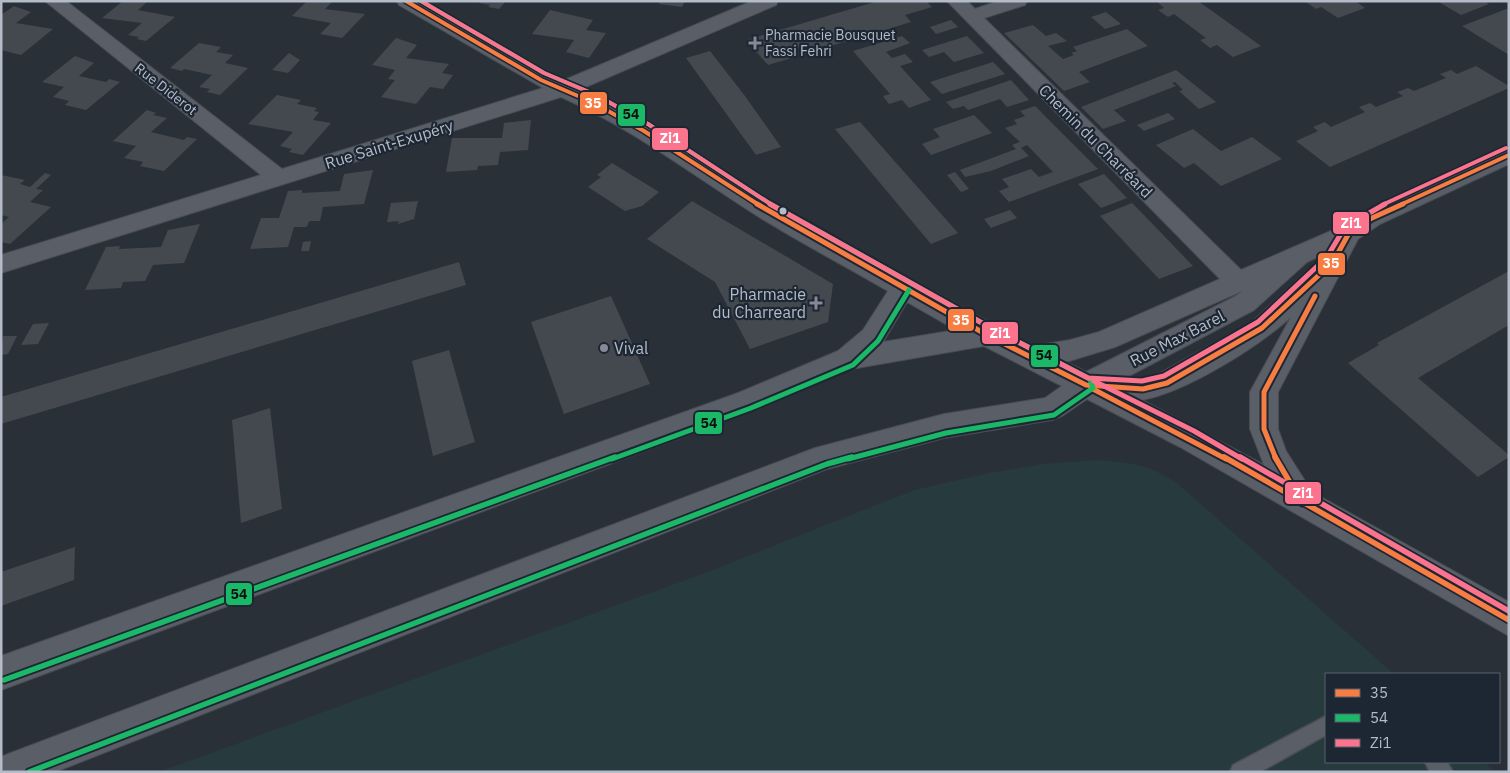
<svg xmlns="http://www.w3.org/2000/svg" width="1510" height="773" font-family="'IBM Plex Sans',sans-serif">
  <rect width="100%" height="100%" fill="#2a3038"/>
  <path fill="#273a3e" d="M1097,460C1133,463 1147,463 1178,484L1394,674H1326V762H1485L1494,772H159L713,570L914,490L989,473L1044,464Z"/>
  <g fill="#444950">
    <polygon points="123,1 148,1 138,10 175,17 146,41 137,39 139,37 128,35 142,23 102,18"/>
    <polygon points="307,1 333,1 325,9 365,14 342,38 320,34 331,23 292,16"/>
    <polygon points="480,1 506,1 499,9 488,7 490,5 479,3"/>
    <polygon points="660,1 685,1 682,7 659,4"/>
    <polygon points="878,1 926,1 932,7 905,15 911,22 862,37 856,30 847,32 854,39 804,54 798,47 789,50 795,57 768,65 746,40"/>
    <polygon points="1156,1 1198,1 1261,46 1233,57 1217,45 1210,48 1200,40 1206,38 1174,14 1168,17 1158,10 1164,8"/>
    <polygon points="1308,1 1355,1 1365,8 1338,18 1321,7 1316,9 1306,2"/>
    <polygon points="1437,1 1484,1 1489,4 1461,15"/>
    <polygon points="14,6 31,12 16,23 53,29 21,55 1,50 3,47 1,47 1,15"/>
    <polygon points="1509,8 1509,55 1462,26"/>
    <polygon points="550,10 593,20 586,30 606,33 589,58 566,52 574,40 532,34"/>
    <polygon points="1106,12 1121,24 1105,29 1091,17"/>
    <polygon points="951,20 958,27 936,34 930,27"/>
    <polygon points="1033,25 1046,36 1056,33 1067,41 1048,46 1063,59 1074,55 1071,53 1077,51 1073,47 1127,29 1148,46 1079,72 1090,82 1064,91 1004,33"/>
    <polygon points="902,36 910,43 886,52 892,58 905,54 913,62 900,66 931,100 909,108 902,100 889,104 883,96 890,94 853,51"/>
    <polygon points="967,36 984,53 954,62 944,52 929,57 922,50"/>
    <polygon points="396,38 417,45 406,58 449,64 442,73 453,75 443,89 430,87 416,104 381,97 395,80 388,79 395,70 372,65"/>
    <polygon points="199,43 221,47 216,52 233,55 225,63 248,68 220,95 207,92 210,89 199,87 212,75 184,69 182,71 170,68"/>
    <polygon points="710,51 745,96 781,147 756,155 686,58"/>
    <polygon points="289,53 300,60 288,73 272,70"/>
    <polygon points="75,56 94,63 79,76 106,82 109,79 120,82 86,110 65,105 69,101 53,97 64,87 42,82"/>
    <polygon points="993,62 1005,74 942,94 930,82"/>
    <polygon points="1476,66 1509,86 1509,88 1330,167 1296,141 1318,131 1313,127 1325,122 1331,127 1365,112 1359,107 1370,103 1376,107 1403,96 1397,92 1408,88 1414,91 1446,78 1440,74 1451,70 1457,74"/>
    <polygon points="1176,70 1216,102 1199,109 1179,91 1183,90 1175,82 1172,83 1176,86 1114,110 1126,121 1103,129 1081,107"/>
    <polygon points="1011,80 1029,100 1007,107 1000,99 968,110 964,106 953,109 946,102"/>
    <polygon points="277,95 301,100 297,104 317,108 314,111 319,112 313,120 331,123 303,155 289,152 292,149 280,146 293,132 248,124"/>
    <polygon points="1035,106 1098,169 1009,202 999,191 1009,187 1002,179 1031,169 1039,177 1053,172 1027,145 1021,148 1029,156 991,171 965,177 960,170 1016,149 1012,145 1020,142 1005,128 1017,124 1014,120 1025,116 1020,111"/>
    <polygon points="147,110 156,113 153,115 167,118 151,132 184,140 187,137 197,139 164,171 140,166 143,162 124,158 136,146 113,141"/>
    <polygon points="1168,113 1175,119 1144,131 1137,125"/>
    <polygon points="974,115 992,133 931,155 922,144 940,137 933,129"/>
    <polygon points="531,120 528,150 500,152 498,165 478,166 477,170 446,172 452,138 502,138 504,123"/>
    <polygon points="860,122 958,233 931,244 835,129"/>
    <polygon points="1193,129 1221,151 1252,137 1282,159 1221,186 1194,163 1184,168 1156,145"/>
    <polygon points="612,163 659,192 642,206 625,211 588,187 601,177 597,175"/>
    <polygon points="373,170 364,204 323,207 320,221 309,221 307,227 294,227 288,247 250,249 261,218 279,218 288,191 302,190 302,193 340,191 344,174"/>
    <polygon points="955,172 969,189 961,192 947,175"/>
    <polygon points="45,173 51,175 36,189 43,190 30,202 51,207 10,244 1,242 1,224 9,217 1,215 1,175 25,180 20,184 30,187"/>
    <polygon points="1104,174 1127,198 1101,208 1078,184"/>
    <polygon points="418,201 414,219 398,224 399,221 387,222 391,203"/>
    <polygon points="692,201 833,284 828,322 750,349 715,282 647,239"/>
    <polygon points="1132,203 1142,213 1193,266 1159,279 1100,216"/>
    <polygon points="1010,210 1017,218 991,228 984,219"/>
    <polygon points="200,224 184,263 153,265 145,281 123,282 121,288 85,290 106,247 120,246 119,249 161,247 168,230"/>
    <polygon points="311,241 309,251 301,251 303,242"/>
    <polygon points="459,262 466,285 1,424 1,397"/>
    <polygon points="1509,271 1509,325 1418,378 1509,455 1509,457 1478,477 1348,363 1379,345 1377,343"/>
    <polygon points="611,296 650,384 564,414 531,322"/>
    <polygon points="49,323 38,344 21,345 33,324"/>
    <polygon points="3,336 17,336 8,354 1,355"/>
    <polygon points="449,350 475,442 433,456 412,361"/>
    <polygon points="270,408 282,509 241,523 232,420"/>
    <polygon points="75,547 74,580 1,606 1,572"/>
  </g>
  <g fill="none" stroke-linecap="round" stroke-linejoin="round">
    <defs>
      <g id="lane">
        <polygon points="1326,716 1326,735 1260,772 1230,772 1233,765"/>
        <polygon points="1425,762 1447,762 1453,772 1430,772"/>
      </g>
      <path id="street" d="M45,1H66L282,169L543,88L399,5L397,1H420L562,81L752,1H778L776,5L581,89L652,126L776,205L1033,346L1070,340L1099,332L1220,279L947,1H967L975,9L998,1H1027L1025,5L984,18L1241,270L1340,227L1364,212L1509,148V164L1380,224L1358,239L1278,392V429L1286,451L1312,492L1509,602V636L1180,447L1087,399L1062,416L1052,420L944,438L827,469L55,772H1V757L8,754L815,448L944,414L1045,398L1062,386L984,346L851,369L758,409L1,690V656L738,393L838,351L863,330L888,291C845,266 801,243 759,217C694,176 632,128 561,97L1,273V255L261,175ZM1326,253L1317,269L1307,271L1253,321L1160,373L1143,378L1127,377L1254,310L1307,262ZM1242,291L1236,296L1086,372L1066,362L1115,347ZM907,302L956,330L883,342ZM1291,317L1250,392V429L1264,465L1142,400C1186,392 1258,347 1291,317Z"/>
    </defs>
    <use href="#lane" stroke="#484c53" stroke-width="3"/>
    <use href="#street" stroke="#484c53" stroke-width="2"/>
    <use href="#lane" fill="#5a5e66" fill-rule="evenodd"/>
    <use href="#street" fill="#5a5e66" fill-rule="evenodd"/>
    <defs>
      <g id="bus-1-far2">
        <polyline points="406,1 541,80 592,102 644,131 759,205"/>
        <polyline points="1400,205 1509,155"/>
      </g>
      <g id="bus-1-far1">
        <polyline points="757,204 987,335 1086,385 1143,389 1167,383 1262,328 1333,262 1349,233 1372,218 1403,204"/>
        <polyline points="1091,388 1226,459"/>
        <polyline points="1276,459 1264,429 1264,392 1315,296"/>
      </g>
      <g id="bus-1">
        <polyline points="1224,457 1509,620"/>
        <polyline points="1275,457 1302,503"/>
      </g>
      <polyline id="bus-2-far2" points="421,1 544,73 596,95 648,124 772,205"/>
      <g id="bus-2-far1">
        <polyline points="770,204 991,328 1090,379 1093,388 1054,415 946,433 848,459"/>
        <polyline points="612,459 751,408 853,365 878,341 909,290"/>
      </g>
      <g id="bus-2">
        <polyline points="4,680 615,457"/>
        <polyline points="29,772 827,464 852,457"/>
      </g>
      <g id="bus-3-far2">
        <polyline points="421,1 544,73 596,95 648,124 772,205"/>
        <polyline points="1382,205 1506,148"/>
      </g>
      <g id="bus-3-far1">
        <polyline points="770,204 991,328 1088,378 1142,381 1164,376 1258,322 1327,257 1345,227 1385,204"/>
        <polyline points="1094,381 1194,431 1242,459"/>
      </g>
      <polyline id="bus-3" points="1240,457 1509,611"/>
    </defs>
    <use href="#bus-1-far2" stroke="#1d2633" stroke-width="7"/>
    <use href="#bus-1-far1" stroke="#1d2633" stroke-width="9"/>
    <use href="#bus-1" stroke="#1d2633" stroke-width="9"/>
    <use href="#bus-2-far2" stroke="#1d2633" stroke-width="7"/>
    <use href="#bus-2-far1" stroke="#1d2633" stroke-width="9"/>
    <use href="#bus-2" stroke="#1d2633" stroke-width="9"/>
    <use href="#bus-3-far2" stroke="#1d2633" stroke-width="7"/>
    <use href="#bus-3-far1" stroke="#1d2633" stroke-width="9"/>
    <use href="#bus-3" stroke="#1d2633" stroke-width="9"/>
    <use href="#bus-1-far2" stroke="#f77d43" stroke-width="4"/>
    <use href="#bus-1-far1" stroke="#f77d43" stroke-width="5"/>
    <use href="#bus-1" stroke="#f77d43" stroke-width="5.5"/>
    <use href="#bus-2-far2" stroke="#1ab867" stroke-width="4"/>
    <use href="#bus-2-far1" stroke="#1ab867" stroke-width="5"/>
    <use href="#bus-2" stroke="#1ab867" stroke-width="5.5"/>
    <use href="#bus-3-far2" stroke="#fc738d" stroke-width="4"/>
    <use href="#bus-3-far1" stroke="#fc738d" stroke-width="5"/>
    <use href="#bus-3" stroke="#fc738d" stroke-width="5.5"/>
  </g>
  <g fill="#848b96" stroke="#1d2633" stroke-width="2">
    <path d="M752.5 35.5h5v5h5v5h-5v5h-5v-5h-5v-5h5z"/>
    <path d="M813.5 295.5h5v5h5v5h-5v5h-5v-5h-5v-5h5z"/>
    <circle cx="604" cy="348" r="5"/>
  </g>
  <circle fill="#b4bcc9" stroke="#1d2633" stroke-width="2" cx="783" cy="211" r="4.5"/>
  <g text-anchor="middle" dominant-baseline="central" stroke-width="4.5" stroke-linejoin="round" paint-order="stroke">
    <g font-size="14" fill="#b4bcc9" stroke="#1d2633" text-anchor="start">
      <text x="765" y="35">Pharmacie Bousquet<tspan x="765" dy="16">Fassi Fehri</tspan></text>
    </g>
    <g font-size="14" fill="#b4bcc9" stroke="#1d2633">
      <text transform="translate(166 89) rotate(38)">Rue Diderot</text>
    </g>
    <g font-size="16" fill="#b4bcc9" stroke="#1d2633">
      <text transform="translate(1096 141) rotate(45)">Chemin du Charréard</text>
      <text transform="translate(389 144) rotate(-17)">Rue Saint-Exupéry</text>
      <text transform="translate(1177 338) rotate(-27)">Rue Max Barel</text>
    </g>
    <g font-size="16" fill="#b4bcc9" stroke="#1d2633" text-anchor="end">
      <text x="806" y="294">Pharmacie<tspan x="806" dy="18">du Charreard</tspan></text>
      <text x="614" y="348" text-anchor="start">Vival</text>
    </g>
  </g>
  <g stroke="#1d2633" stroke-width="2">
    <rect x="579" y="91" width="29" height="24" rx="5" fill="#f77d43"/>
    <rect x="617" y="103" width="29" height="24" rx="5" fill="#1ab867"/>
    <rect x="651" y="127" width="38" height="24" rx="5" fill="#fc738d"/>
    <rect x="1332" y="211" width="38" height="24" rx="5" fill="#fc738d"/>
    <rect x="1317" y="252" width="29" height="24" rx="5" fill="#f77d43"/>
    <rect x="947" y="308" width="28" height="24" rx="5" fill="#f77d43"/>
    <rect x="981" y="321" width="38" height="24" rx="5" fill="#fc738d"/>
    <rect x="1030" y="344" width="29" height="24" rx="5" fill="#1ab867"/>
    <rect x="694" y="411" width="29" height="24" rx="5" fill="#1ab867"/>
    <rect x="1284" y="481" width="38" height="24" rx="5" fill="#fc738d"/>
    <rect x="225" y="582" width="28" height="24" rx="5" fill="#1ab867"/>
  </g>
  <g font-size="14" text-anchor="middle" font-weight="bold" fill="#fff">
    <text x="593" y="108">35</text>
    <text x="670" y="143">Zi1</text>
    <text x="1351" y="228">Zi1</text>
    <text x="1331" y="268">35</text>
    <text x="961" y="325">35</text>
    <text x="1000" y="338">Zi1</text>
    <text x="1303" y="498">Zi1</text>
  </g>
  <g font-size="14" text-anchor="middle" font-weight="bold" fill="#111">
    <text x="631" y="119">54</text>
    <text x="1044" y="360">54</text>
    <text x="709" y="428">54</text>
    <text x="239" y="599">54</text>
  </g>
  <rect width="1510" height="773" fill="none" stroke="#b4bcc9" stroke-width="5"/>
  <rect x="1325" y="673" width="175" height="90" fill="#1d2633" stroke="#59626f"/>
  <rect x="1335" y="689" width="25" height="8" fill="#f77d43" stroke="#59626f"/>
  <text x="1370" y="698" font-size="15" fill="#b4bcc9">35</text>
  <rect x="1335" y="714" width="25" height="8" fill="#1ab867" stroke="#59626f"/>
  <text x="1370" y="723" font-size="15" fill="#b4bcc9">54</text>
  <rect x="1335" y="739" width="25" height="8" fill="#fc738d" stroke="#59626f"/>
  <text x="1370" y="748" font-size="15" fill="#b4bcc9">Zi1</text>
</svg>
